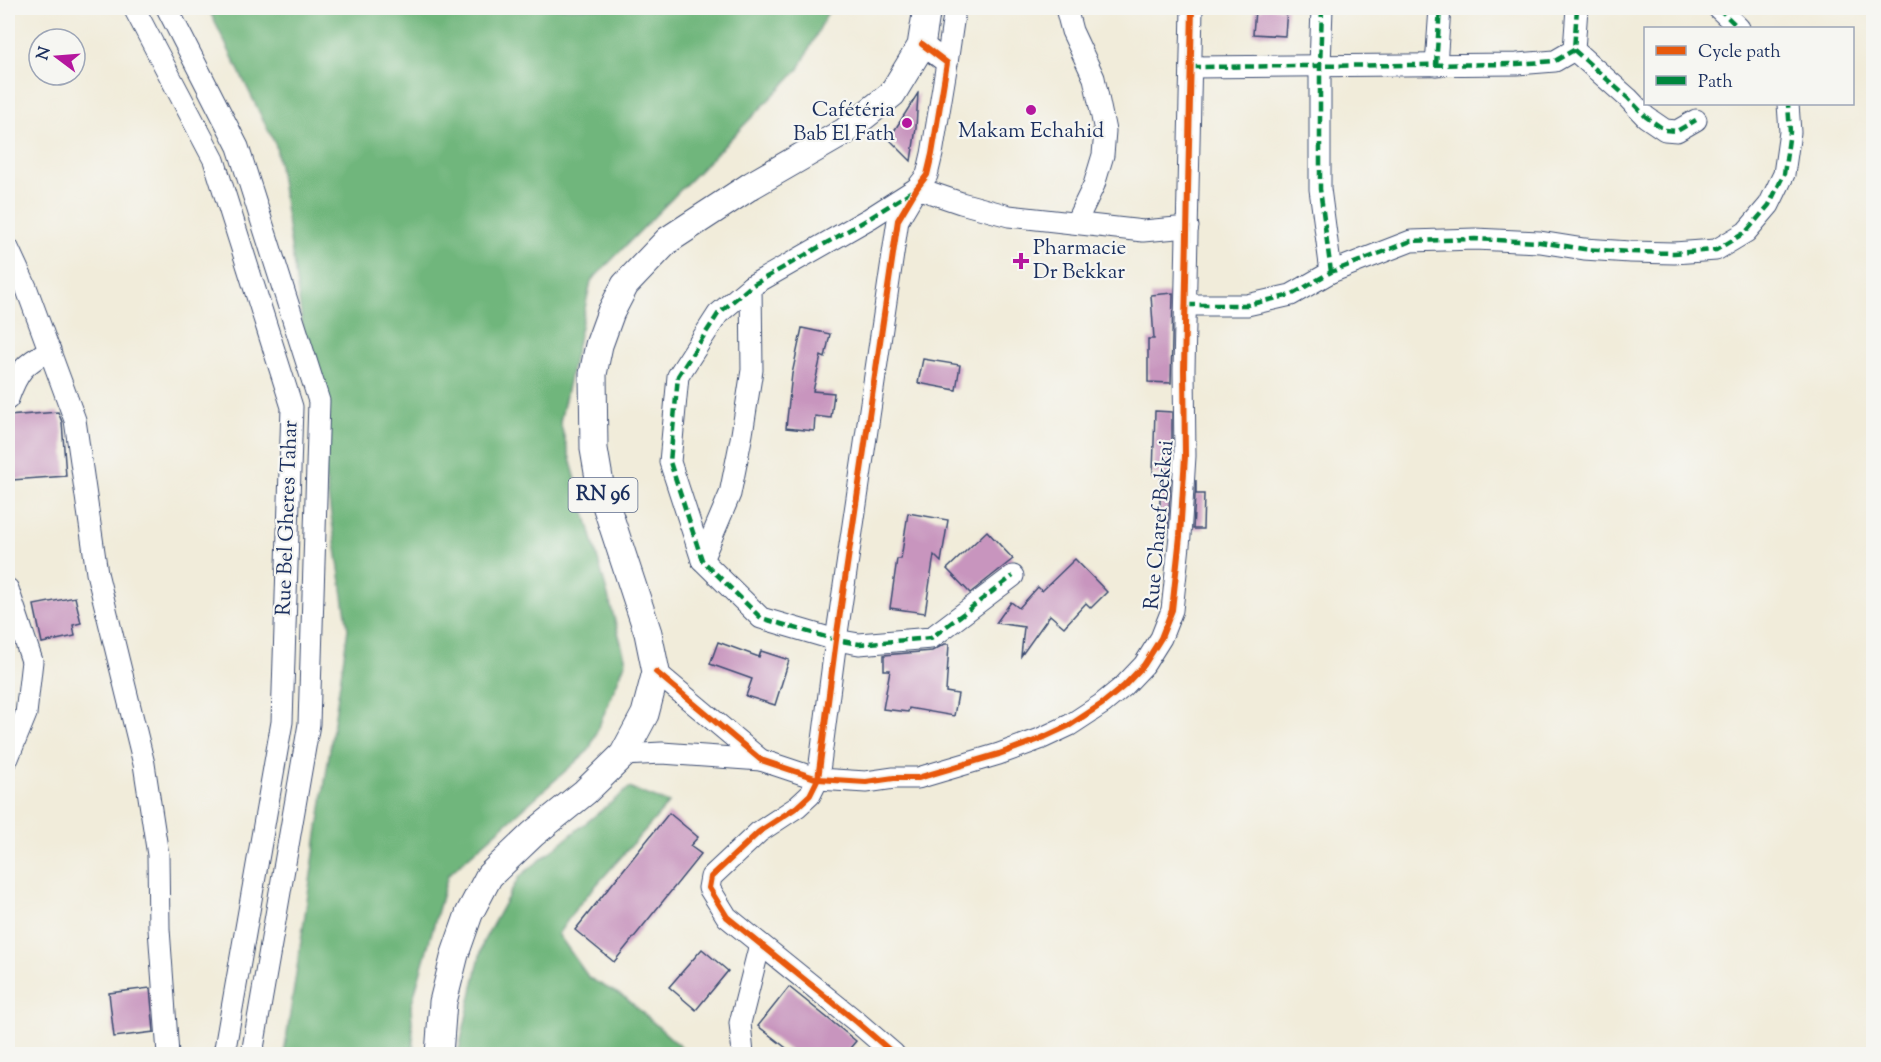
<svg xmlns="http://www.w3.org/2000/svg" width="1881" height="1062" font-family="'Sorts Mill Goudy',serif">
  <rect width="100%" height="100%" fill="#f6f6f2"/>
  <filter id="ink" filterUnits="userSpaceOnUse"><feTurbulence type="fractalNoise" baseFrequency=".0167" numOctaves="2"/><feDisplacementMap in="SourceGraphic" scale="12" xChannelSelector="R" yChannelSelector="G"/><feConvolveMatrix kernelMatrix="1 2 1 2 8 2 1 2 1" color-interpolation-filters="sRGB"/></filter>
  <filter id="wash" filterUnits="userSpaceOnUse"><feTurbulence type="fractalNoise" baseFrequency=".008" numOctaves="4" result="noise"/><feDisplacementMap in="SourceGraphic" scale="24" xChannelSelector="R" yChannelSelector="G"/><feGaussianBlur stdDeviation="1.35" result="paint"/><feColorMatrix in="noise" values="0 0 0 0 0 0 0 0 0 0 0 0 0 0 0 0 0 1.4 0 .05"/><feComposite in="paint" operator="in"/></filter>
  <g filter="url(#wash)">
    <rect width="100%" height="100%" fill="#f1ecda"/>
    <g fill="#70b67b" stroke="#46726c" stroke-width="1.5">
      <polygon points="208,8 830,8 799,69 591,281 560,422 626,661 589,750 448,875 411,1006 414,1054 284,1054 348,629 276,146"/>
      <polygon points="629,788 669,803 576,908 558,934 589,978 626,998 685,1051 686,1054 458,1054 483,942 519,877"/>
    </g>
    <g id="blocks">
      <g fill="#c895be">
        <polygon points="1262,8 1287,8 1285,36 1253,34 1255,10 1262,10"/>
        <polygon points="918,93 916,128 911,161 889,139"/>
        <polygon points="1173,293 1171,383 1148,382 1148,339 1154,339 1151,295"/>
        <polygon points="802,328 830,334 825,358 821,356 813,391 834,393 831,418 815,416 814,431 786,428 792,374"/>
        <polygon points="923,359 960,365 956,390 918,383"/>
        <polygon points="1155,411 1172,412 1172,456 1168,528 1159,527 1161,474 1153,474"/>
        <polygon points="58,412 62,422 66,476 12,480 8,416"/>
        <polygon points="1196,480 1196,494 1204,494 1203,529 1193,529"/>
        <polygon points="908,513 948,520 941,562 934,555 925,613 890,608 897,559 901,559"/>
        <polygon points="987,531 1013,559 970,593 947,569"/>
        <polygon points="1075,559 1107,592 1091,608 1086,603 1064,627 1050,615 1021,656 1024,627 996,623 1011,602 1019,608 1038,587 1042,591"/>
        <polygon points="75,597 81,623 73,625 75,636 42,643 34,605"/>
        <polygon points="718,642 759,657 761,651 789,660 775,705 746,696 752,679 710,664"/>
        <polygon points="945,644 949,644 946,692 958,694 954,716 909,708 908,712 883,709 890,670 884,670 884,655 932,651"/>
        <polygon points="669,813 698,837 690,846 701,854 614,962 575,930"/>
        <polygon points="702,949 728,971 696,1010 669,987"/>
        <polygon points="789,987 856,1041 845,1054 794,1054 758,1026"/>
        <polygon points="150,988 154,1032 114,1037 109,993"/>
      </g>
    </g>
  </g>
  <g filter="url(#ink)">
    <use href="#blocks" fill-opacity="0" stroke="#3b4b71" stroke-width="1.5"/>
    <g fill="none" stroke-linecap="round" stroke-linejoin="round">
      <defs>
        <g id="minor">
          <polyline points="134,8 214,160 292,407 282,722 224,1054"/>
          <polyline points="167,8 238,147 319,401 309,724 252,1054"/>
          <polyline points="1066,8 1072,31 1094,78 1105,131 1103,155 1094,185 1076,222"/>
          <polyline points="1322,8 1320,66 1320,189 1331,272"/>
          <polyline points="1718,8 1739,28"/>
          <polyline points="1574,50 1628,98 1646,117 1665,130 1677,131 1696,120"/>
          <polyline points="947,63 955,8"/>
          <polyline points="1436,65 1440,8"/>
          <polyline points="1191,67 1517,64 1555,61 1574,50 1577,8"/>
          <polyline points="8,248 26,287 75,420 97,573 144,764 158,855 159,929 168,1054"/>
          <polyline points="1186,305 1247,305 1291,295 1331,272 1411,241 1475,239 1540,242 1584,249 1630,252 1674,253 1716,250 1746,232 1769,205 1784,174 1790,132 1788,104"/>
          <path d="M8,399C18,371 24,364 50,350"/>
          <polyline points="702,560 730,494 742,434 752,370 751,286"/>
          <polyline points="1013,576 931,638 859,644 836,640 761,618 702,560 670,462 678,376 718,314 751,286 870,218 917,188 961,203 1009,216 1143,231 1188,227"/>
          <polyline points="8,589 32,661 26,714 8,758"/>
          <polyline points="656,672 761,760 818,779 866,782 894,778 918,778 999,754 1040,739 1070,725 1102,704 1124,686 1144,665 1161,638 1172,610 1180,536 1185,456 1184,370 1192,8"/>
          <polyline points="623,755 662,753 761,760"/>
          <polyline points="743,1054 740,1023 760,944"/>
          <polyline points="894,1054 857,1022 727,917 709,888 711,877 759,832 797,807 810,795 818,779 836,640 898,220 917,188 927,175 932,154 947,63 922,44"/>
        </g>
        <polyline id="major" points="439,1054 443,1002 455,954 469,914 489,876 533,834 585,792 623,755 645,714 656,672 648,633 601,490 594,449 593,374 599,345 611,312 625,285 668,240 752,185 844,132 892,94 921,46 927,8"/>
      </defs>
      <use href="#minor" stroke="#3b4b71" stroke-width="23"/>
      <use href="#major" stroke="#3b4b71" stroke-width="29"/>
      <use href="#minor" stroke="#fff" stroke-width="21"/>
      <use href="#major" stroke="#fff" stroke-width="27"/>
      <g stroke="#00873e" stroke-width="4.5" stroke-dasharray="9 4.5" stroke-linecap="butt">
        <polyline points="1322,8 1320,66 1320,189 1331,272"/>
        <polyline points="1718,8 1739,28"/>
        <polyline points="1574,50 1628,98 1646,117 1665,130 1677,131 1696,120"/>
        <polyline points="1436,65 1440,8"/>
        <polyline points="1191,67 1517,64 1555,61 1574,50 1577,8"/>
        <polyline points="912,191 870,218 751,286 718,314 678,376 670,462 702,560 761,618 836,640 859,644 931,638 1013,576"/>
        <polyline points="1186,305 1247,305 1291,295 1331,272 1411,241 1475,239 1540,242 1584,249 1630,252 1674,253 1716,250 1746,232 1769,205 1784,174 1790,132 1788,104"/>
      </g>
      <defs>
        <g id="cycleway">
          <polyline points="656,672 761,760 818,779 866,782 894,778 918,778 999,754 1040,739 1070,725 1102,704 1124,686 1144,665 1161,638 1172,610 1180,536 1185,456 1184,370 1192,8"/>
          <polyline points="894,1054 857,1022 727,917 709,888 711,877 759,832 797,807 810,795 818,779 836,640 898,220 917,188 927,175 932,154 947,63 922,44"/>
        </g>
      </defs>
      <use href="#cycleway" stroke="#f6f6f2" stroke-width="10"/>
      <use href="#cycleway" stroke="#e8590c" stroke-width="6"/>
    </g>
  </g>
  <g fill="#b5179e" stroke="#f6f6f2" stroke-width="2">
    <circle cx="1031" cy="110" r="6"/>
    <circle cx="907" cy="123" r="6"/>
    <path d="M1018 252h6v6h6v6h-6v6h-6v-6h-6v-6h6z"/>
  </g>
  <g text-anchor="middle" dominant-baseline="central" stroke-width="4.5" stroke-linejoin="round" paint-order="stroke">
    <rect fill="#f6f6f2" stroke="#5d6b8a" stroke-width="1.5" x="568.5" y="478" width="69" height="34" rx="4.5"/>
    <g font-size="20" font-weight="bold" fill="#1b2f5e">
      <text x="603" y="495">RN 96</text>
    </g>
    <g font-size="21" fill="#1b2f5e" stroke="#f6f6f2" text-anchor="end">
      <text x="895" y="111">Cafétéria<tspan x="895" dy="24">Bab El Fath</tspan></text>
      <text x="1031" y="132" text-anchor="middle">Makam Echahid</text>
      <text x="1033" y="249" text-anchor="start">Pharmacie<tspan x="1033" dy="24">Dr Bekkar</tspan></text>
    </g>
    <g font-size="21" fill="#1b2f5e" stroke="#f6f6f2">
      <text transform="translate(288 518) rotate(-88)">Rue Bel Gheres Tahar</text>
      <text transform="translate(1160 525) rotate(-85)">Rue Charef Bekkai</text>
    </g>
  </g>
  <rect width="1881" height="1062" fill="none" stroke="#f6f6f2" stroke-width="30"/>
  <rect x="1644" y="27" width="210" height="78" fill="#f6f6f2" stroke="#9ea6b7" stroke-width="1.5"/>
  <rect x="1656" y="46" width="30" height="9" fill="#e8590c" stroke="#9ea6b7" stroke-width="1.5"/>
  <text x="1698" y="57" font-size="18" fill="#1b2f5e">Cycle path</text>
  <rect x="1656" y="76" width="30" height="9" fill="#00873e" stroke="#9ea6b7" stroke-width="1.5"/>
  <text x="1698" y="87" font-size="18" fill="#1b2f5e">Path</text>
  <g transform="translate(57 57) rotate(286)"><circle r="28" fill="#f6f6f2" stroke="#9ea6b7" stroke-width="1.5"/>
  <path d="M0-4.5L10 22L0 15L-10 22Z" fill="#b5179e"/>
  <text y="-9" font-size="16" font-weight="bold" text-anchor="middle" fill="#1b2f5e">N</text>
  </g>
</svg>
